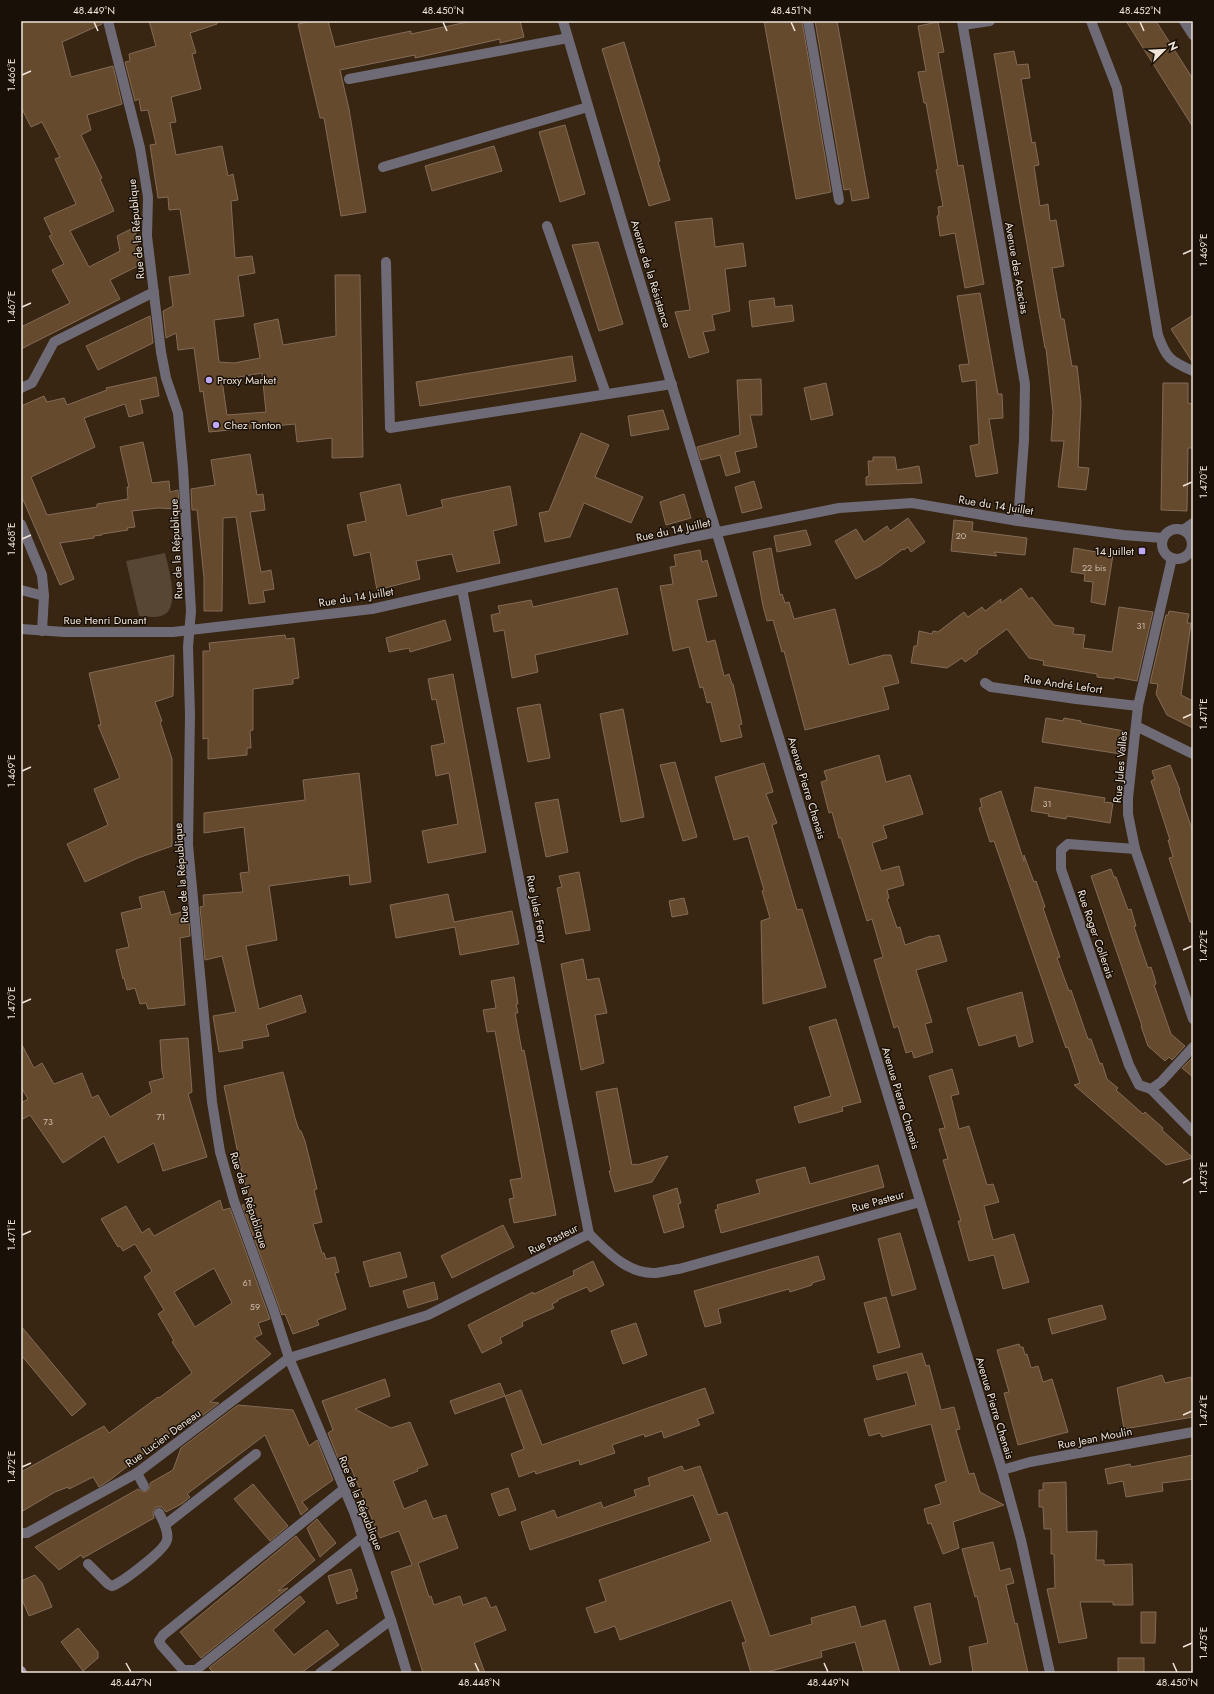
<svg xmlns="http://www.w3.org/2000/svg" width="1214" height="1694" font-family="Jost,sans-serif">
  <rect width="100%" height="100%" fill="#382512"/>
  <path fill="#584635" d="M165,553C168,567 182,611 161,616C154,618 146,616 139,616L126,561Z"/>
  <g fill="#664a2e" stroke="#826b57" fill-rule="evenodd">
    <polygon points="21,21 102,21 102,24 62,42 71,77 113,66 122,104 87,115 91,130 81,135 102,178 100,179 114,211 70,231 89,267 120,251 117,236 135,227 140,265 110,280 120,299 21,349 21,327 70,303 52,270 64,264 49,236 52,235 44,218 76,204 55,159 60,157 42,122 31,127 21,107"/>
    <path d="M149,21H217V24L190,33L196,53L192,54L201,89L171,97L176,122L170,123L176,155L222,146L228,176L233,174L238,200L231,201L235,258L252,256L255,273L238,276L244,316L214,320L219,362L234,363L260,358L254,324L278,319L283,345L336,336L335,275H360L363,457L332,458V438L297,442L295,424L209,432L203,391L200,392L194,348L178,350L176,333L166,338L163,311L173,306L169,277L190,274L180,209L169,210L168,197L158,198L150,145L156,144L148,110L141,111L139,99L135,101L125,62L130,61L129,54L156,46ZM262,373L266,412L227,415L222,380Z"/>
    <polygon points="313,21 328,21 335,47 411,31 411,34 472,21 520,21 524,37 500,43 500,39 415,58 415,55 340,70 349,109 366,212 341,216 324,118 320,118 298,24"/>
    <polygon points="764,21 802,21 831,192 796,199"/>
    <polygon points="815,21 837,21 869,198 852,201 850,189 844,190"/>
    <polygon points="1126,21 1156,21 1193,79 1193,127"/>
    <polygon points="938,22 944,52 938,53 949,114 958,166 963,165 984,284 965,288 955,233 940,236 937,216 939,215 938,207 943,206 936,170 938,169 926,103 924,103 918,72 926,71 918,26"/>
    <polygon points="624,42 660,161 658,162 670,200 649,206 602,49"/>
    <polygon points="1014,51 1017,65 1028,64 1030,78 1021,79 1032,143 1035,142 1039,165 1034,166 1040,206 1048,204 1050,221 1056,220 1064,266 1052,268 1061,319 1064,319 1072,366 1077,366 1081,402 1078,467 1089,468 1086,490 1058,487 1064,441 1051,441 1053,412 1046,348 1045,348 994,54"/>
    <polygon points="565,125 585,194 560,202 539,132"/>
    <polygon points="494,146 502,171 432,191 425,166"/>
    <polygon points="712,218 715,247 743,243 746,266 725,269 730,311 712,315 715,330 703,332 709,352 689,358 675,312 690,310 675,222"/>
    <polygon points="598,242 623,324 599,331 572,245"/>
    <polygon points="980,293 998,394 1002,394 1003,418 989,419 998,473 976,477 970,446 979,444 976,380 962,382 959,365 969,364 957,296"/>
    <polygon points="774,298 775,307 792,305 794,321 752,327 749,301"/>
    <polygon points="1193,315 1193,363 1171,329"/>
    <polygon points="150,316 153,343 98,370 86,346"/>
    <polygon points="572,356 576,381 420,406 416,382"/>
    <polygon points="156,377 159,396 140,400 143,413 129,417 125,404 84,418 95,447 31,477 47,515 97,507 97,504 128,499 127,487 129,487 120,447 143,442 152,483 169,481 170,492 178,490 179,509 158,508 132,511 135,527 127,528 128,530 102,534 102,535 94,536 94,538 60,543 74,579 60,585 21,495 21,406 44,396 47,402 64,398 67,405 107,390 106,388"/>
    <polygon points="761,379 762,415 750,415 757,447 735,452 740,472 726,476 720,455 701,460 697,447 740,435 737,380"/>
    <polygon points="826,383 833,415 811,420 804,388"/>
    <polygon points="1163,383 1188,383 1188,403 1193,404 1193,448 1188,448 1187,511 1161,510"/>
    <polygon points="663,410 669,429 631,436 628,416"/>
    <polygon points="581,433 609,445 595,477 643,497 631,523 584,503 570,537 545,542 539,513 549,511"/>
    <polygon points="250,454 257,495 263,494 265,510 250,512 261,572 271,570 274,589 263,591 265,602 249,604 236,517 223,518 222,611 204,611 204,578 197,510 192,510 191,489 215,485 211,460"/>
    <polygon points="873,457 895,457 897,470 919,466 922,483 866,485 866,477 869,476 868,461 873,461"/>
    <polygon points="754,481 762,508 742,513 735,487"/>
    <polygon points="400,484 407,516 443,507 441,500 510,486 517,525 493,531 500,563 457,572 452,554 416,561 420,579 377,590 370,552 354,556 347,525 366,521 360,493"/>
    <polygon points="684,494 691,518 666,525 660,502"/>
    <polygon points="908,518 925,542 911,552 908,547 904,550 903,549 880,566 856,579 835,541 856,529 864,542 887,526 890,531"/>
    <polygon points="954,520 973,522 972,531 1027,538 1025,555 994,552 997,556 951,551"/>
    <polygon points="806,530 811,545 777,552 774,536"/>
    <polygon points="771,548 780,595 782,594 785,603 789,602 794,619 835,609 849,665 884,655 891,655 899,683 883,687 889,709 805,730 784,651 782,652 773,620 767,621 763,606 753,552"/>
    <polygon points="1074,548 1113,555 1105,605 1091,602 1093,582 1084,581 1085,574 1071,572"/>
    <polygon points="700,550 702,562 707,560 717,596 697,600 707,642 715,640 724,676 729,674 732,684 733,684 742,724 739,725 742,737 721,742 711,702 707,703 703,687 700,688 689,647 673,651 660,586 673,584 670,567 676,566 674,555"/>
    <polygon points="617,588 628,634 535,655 538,672 512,678 504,630 494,632 491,615 500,613 498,606 531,600 533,607"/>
    <polygon points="1021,588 1029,599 1032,597 1054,625 1074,628 1073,634 1085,635 1083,648 1112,652 1119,607 1153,612 1137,681 1115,677 1114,679 1105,678 1097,677 1097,674 1043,665 1044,661 1029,658 1007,629 977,651 978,653 965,662 962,658 947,668 911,663 914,646 917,646 919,631 932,634 933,631 938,632 964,612 968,617 982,607 985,611 1001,599 1001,603"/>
    <polygon points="1169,611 1189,614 1187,623 1191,623 1181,695 1193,701 1193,728 1167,715 1156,694 1158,684 1150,683 1166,615 1168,615"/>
    <polygon points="445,620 451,640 410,652 409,648 389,652 386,638"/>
    <polygon points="285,635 286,639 294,638 299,678 293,679 293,684 253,689 253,730 250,731 251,748 247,748 247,755 208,759 208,738 203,739 203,651 210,651 209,643"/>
    <polygon points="174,655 173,696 155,702 162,721 160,722 172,759 172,846 138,858 85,882 67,844 108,825 94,789 120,778 98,725 101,725 89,673"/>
    <polygon points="453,674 486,852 428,863 422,831 458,824 449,773 436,776 431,746 445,743 436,699 432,700 428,679"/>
    <polygon points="540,704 550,758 528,762 517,708"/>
    <polygon points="623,709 644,817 621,822 600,714"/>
    <polygon points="1046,718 1063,721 1064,718 1081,721 1081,723 1124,731 1121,754 1042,742"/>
    <polygon points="879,755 886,782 910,775 923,814 883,826 887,838 872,843 881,871 899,866 904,885 887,890 889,898 887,899 897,928 900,927 905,945 931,936 931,937 939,935 947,961 916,970 932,1022 925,1024 933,1052 914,1058 912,1051 906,1053 898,1026 894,1028 874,960 883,957 872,919 867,921 841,838 839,838 832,812 829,813 821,782 827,780 824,771"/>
    <polygon points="675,762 697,837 683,841 660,765"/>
    <polygon points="764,763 773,792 766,794 777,823 772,825 797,910 802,909 826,987 763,1004 761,921 770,918 762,891 764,890 748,836 734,840 715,777"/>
    <polygon points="1170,765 1180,790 1179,791 1193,832 1193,922 1190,922 1169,858 1173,857 1168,840 1170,840 1151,781 1155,779 1152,771"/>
    <polygon points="359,773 371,882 350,885 349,875 269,886 277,940 246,946 259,1009 301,995 306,1012 266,1025 269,1036 242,1041 243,1048 219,1052 213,1016 236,1012 222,956 205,960 200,907 204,906 203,895 243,892 240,873 249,872 244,827 204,833 204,813 305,800 303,780"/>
    <polygon points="1035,787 1105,798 1104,802 1113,803 1110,823 1067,816 1066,819 1048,816 1049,814 1031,811"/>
    <polygon points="1001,791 1024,861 1024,855 1034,882 1036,881 1045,907 1043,908 1060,957 1057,958 1069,991 1071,990 1088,1039 1091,1039 1100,1064 1102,1063 1107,1079 1118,1088 1116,1090 1143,1114 1145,1112 1163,1128 1162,1130 1193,1158 1166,1165 1074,1085 1080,1083 1068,1047 1066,1048 1060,1031 994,841 990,842 979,808 982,807 980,799"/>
    <polygon points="558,799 568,852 546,857 535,803"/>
    <polygon points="1111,869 1114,877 1116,877 1128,910 1131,909 1136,926 1134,927 1148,968 1151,967 1154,976 1156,984 1154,985 1171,1034 1185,1046 1172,1060 1169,1057 1165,1061 1148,1046 1141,1026 1142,1026 1091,876"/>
    <polygon points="579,872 590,930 566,934 557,888 562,887 559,876"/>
    <polygon points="164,891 171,915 188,910 190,936 180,938 185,1005 148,1009 146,1003 140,1004 135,988 127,990 124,978 123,979 116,950 129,947 121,913 142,908 139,897"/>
    <polygon points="448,894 454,922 512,911 519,944 460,955 455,927 396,938 390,905"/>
    <polygon points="684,898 688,914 672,917 669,901"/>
    <polygon points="583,959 587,980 599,978 607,1013 595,1015 604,1063 581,1070 561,964"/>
    <polygon points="514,977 518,1004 516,1004 518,1013 515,1013 522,1051 524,1050 556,1215 514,1223 509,1199 514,1198 510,1180 522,1178 495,1031 487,1032 483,1010 496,1008 491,981"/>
    <polygon points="1022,992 1033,1042 1019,1047 1016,1035 979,1046 967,1008"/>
    <polygon points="836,1019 861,1102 842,1107 843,1111 799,1123 794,1107 831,1096 809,1027"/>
    <polygon points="188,1038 192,1092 188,1094 207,1157 163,1171 154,1143 118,1163 104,1136 63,1163 30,1115 21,1120 21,1103 28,1099 21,1087 21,1043 34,1068 42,1063 54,1084 82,1073 92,1098 98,1095 110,1117 152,1092 149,1082 164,1078 162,1071 160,1040"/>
    <polygon points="1193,1057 1193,1077 1182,1068"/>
    <polygon points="952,1069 959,1094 951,1096 959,1129 969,1126 987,1185 993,1184 999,1202 984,1206 993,1240 1014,1234 1029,1282 1003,1289 994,1255 969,1261 958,1221 961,1221 943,1160 948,1159 939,1129 945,1128 929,1076"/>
    <polygon points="283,1072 295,1118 299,1130 301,1131 305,1141 317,1189 314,1190 322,1222 313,1224 322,1253 324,1253 326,1259 335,1257 339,1272 335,1273 346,1309 317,1320 319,1325 293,1334 285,1314 282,1315 242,1205 251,1203 242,1173 224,1086"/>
    <polygon points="617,1088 632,1165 636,1164 637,1165 668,1156 652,1182 615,1192 609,1171 611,1171 596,1092"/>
    <polygon points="878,1165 884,1187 721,1233 715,1210 718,1209 717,1205 760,1193 756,1180 805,1167 810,1184"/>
    <polygon points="677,1188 681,1203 678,1204 684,1227 664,1233 653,1196"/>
    <path d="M220,1200L223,1210L230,1208L270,1319L258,1323L262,1334L254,1338L271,1354L210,1402L219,1403L190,1425L194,1414L110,1480L99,1487L93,1477L69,1489L68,1487L55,1492L21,1512V1472L104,1426L109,1433L158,1397L159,1398L192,1373L172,1342L174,1341L158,1314L164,1310L144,1277L152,1271L135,1244L123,1251L120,1246L118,1247L101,1219L126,1206L142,1233L149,1228L154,1236ZM214,1268L232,1303L195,1327L174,1292Z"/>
    <polygon points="503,1225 514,1247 452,1278 441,1256"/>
    <polygon points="900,1233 916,1289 892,1296 878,1239"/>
    <polygon points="400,1252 407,1277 370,1287 363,1262"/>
    <polygon points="818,1256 825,1279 812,1283 812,1285 790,1292 789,1289 718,1309 721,1323 705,1327 694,1291"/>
    <polygon points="593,1261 604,1285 590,1292 587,1287 557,1300 558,1301 552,1304 554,1308 522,1322 523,1326 500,1338 502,1343 482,1353 468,1325 533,1292 534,1294 574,1275 573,1271"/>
    <polygon points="434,1282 438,1299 408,1308 403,1291"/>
    <polygon points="886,1297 900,1347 878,1353 864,1303"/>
    <polygon points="1102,1305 1106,1319 1052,1334 1048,1319"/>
    <polygon points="636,1323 647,1355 623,1364 611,1331"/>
    <polygon points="21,1326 86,1404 72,1416 21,1355"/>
    <polygon points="1019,1344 1020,1347 1023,1347 1025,1355 1027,1354 1031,1368 1038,1366 1043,1382 1052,1379 1068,1432 1018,1445 1004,1393 1009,1392 997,1350"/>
    <polygon points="922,1353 926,1366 929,1365 941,1410 954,1407 960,1429 956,1430 969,1474 974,1473 980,1492 1004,1505 953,1522 959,1548 943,1554 931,1523 928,1524 924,1509 941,1504 935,1485 946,1481 931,1424 882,1437 880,1433 869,1436 864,1419 916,1405 907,1372 877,1380 873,1366"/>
    <polygon points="1162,1375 1165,1383 1191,1377 1193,1385 1193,1417 1124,1429 1117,1388"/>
    <polygon points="385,1379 390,1396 355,1409 391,1428 410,1422 428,1465 417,1469 418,1471 393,1481 404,1509 426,1500 433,1519 446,1515 458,1548 418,1563 429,1597 431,1596 434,1605 460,1596 463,1605 486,1597 491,1608 496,1606 506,1630 474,1643 485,1673 423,1673 391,1572 412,1565 399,1531 380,1538 351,1468 344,1473 328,1433 333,1430 322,1401"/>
    <polygon points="500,1383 505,1396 455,1414 450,1401"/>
    <polygon points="705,1388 714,1413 697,1419 700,1425 664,1438 662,1431 645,1437 644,1434 612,1445 615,1453 580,1465 579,1460 536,1474 535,1471 519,1477 511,1454 524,1449 505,1396 521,1390 542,1445"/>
    <polygon points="238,1405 293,1410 309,1446 317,1440 333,1480 302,1502 308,1509 301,1515 265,1435 187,1494 190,1497 183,1503 166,1512 162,1507 156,1507 153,1512 154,1518 83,1558 81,1555 59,1570 35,1547 138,1489 143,1492 147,1491 150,1487 150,1483 173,1470 181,1448"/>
    <polygon points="1193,1455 1193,1479 1162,1483 1163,1491 1126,1497 1123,1481 1108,1484 1105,1469 1130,1464 1131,1467"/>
    <polygon points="682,1466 684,1471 700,1466 718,1515 727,1512 770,1636 812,1624 811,1618 855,1606 861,1627 885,1620 900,1673 864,1673 855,1642 821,1651 822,1657 764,1673 751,1673 742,1643 746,1642 731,1600 620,1640 615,1626 595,1633 586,1608 606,1601 599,1580 711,1541 693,1495 530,1550 521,1522 554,1510 557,1518 601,1502 603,1508 636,1496 634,1490 650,1485 648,1478"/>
    <polygon points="1066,1482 1067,1532 1097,1531 1096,1560 1104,1560 1104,1565 1132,1564 1133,1605 1113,1605 1113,1602 1080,1602 1087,1638 1059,1643 1047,1589 1055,1588 1054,1554 1051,1554 1051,1529 1044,1529 1043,1507 1039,1507 1039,1490 1043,1490 1043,1483"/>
    <polygon points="253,1484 288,1526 270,1541 234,1499"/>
    <polygon points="508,1488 516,1510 499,1516 491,1494"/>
    <polygon points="317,1519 336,1543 320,1557 307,1528"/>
    <polygon points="296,1536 315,1560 278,1591 288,1588 201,1658 180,1632"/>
    <polygon points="993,1542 1000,1571 1010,1568 1014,1583 1006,1585 1015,1624 1017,1623 1028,1673 973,1673 969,1647 988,1643 977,1596 975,1597 962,1549"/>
    <polygon points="351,1569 358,1591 355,1592 357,1598 337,1604 328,1576"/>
    <polygon points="35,1575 42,1583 52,1607 29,1616 21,1597 21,1581"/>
    <polygon points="300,1596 305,1602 273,1630 294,1655 327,1630 339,1645 301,1673 214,1673 209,1668"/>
    <polygon points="930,1603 941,1662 930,1665 914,1607"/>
    <polygon points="1141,1612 1156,1612 1155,1643 1141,1643"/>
    <polygon points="78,1628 98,1652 98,1658 83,1671 61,1642"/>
    <rect x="1118" y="1658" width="26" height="15"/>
  </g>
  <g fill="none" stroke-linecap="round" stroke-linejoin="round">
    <g stroke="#6e6b77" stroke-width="10">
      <polyline points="808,21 839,200"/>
      <path d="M1091,21L1117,88L1158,335C1166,358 1170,361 1193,371"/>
      <polyline points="349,79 568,38"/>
      <polyline points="383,167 588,107"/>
      <polyline points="547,226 606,394"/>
      <polyline points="386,262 390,428 672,384"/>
      <polyline points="21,388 32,383 54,342 154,292"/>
      <polyline points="21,524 42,575 44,596 42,631"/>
      <polyline points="21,590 44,596"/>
      <polyline points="137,1473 144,1486"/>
      <polyline points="344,1489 163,1635 159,1641 161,1645 183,1670 196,1670 363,1537"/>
      <polyline points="165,1525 256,1454"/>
      <path d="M88,1564L108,1584L112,1586C123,1582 165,1550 167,1540C169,1531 163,1521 159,1513"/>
    </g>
    <g stroke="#6e6b77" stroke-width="10">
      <polyline points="108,21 140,148 148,197 147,236 161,352 166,378 178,413 183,468 191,611 188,647 190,715 188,845 212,1102 220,1152 234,1201 274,1311 289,1358 354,1512 391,1620 407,1673"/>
      <polyline points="563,21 629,245 1002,1470 1021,1540 1050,1673"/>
      <polyline points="962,21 1025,384 1024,440 1018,521"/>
      <polyline points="1184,21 1193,35"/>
      <polyline points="963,25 990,21"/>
      <circle cx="1177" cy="544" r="15"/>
      <polyline points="1183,530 1193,523"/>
      <polyline points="1172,558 1138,706 1128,798 1128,814 1135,849 1193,1019"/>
      <polyline points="462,589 589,1234"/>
      <polyline points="21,629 65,632 173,632 372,609 683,539 839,508 912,503 1018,521 1123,535 1163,538"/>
      <polyline points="985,683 991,687 1076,699 1138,706"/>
      <polyline points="1136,726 1193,754"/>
      <polyline points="1135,849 1068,844 1061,850 1061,869 1129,1065 1139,1085 1151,1089 1161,1082 1193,1047"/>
      <polyline points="1151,1089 1193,1132"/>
      <polyline points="1002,1470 1030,1462 1193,1432"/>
      <path d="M21,1533H27L137,1473L289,1358L428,1315L589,1234C607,1251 627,1274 655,1273C663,1272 671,1270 679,1269L920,1202"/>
      <polyline points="320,1673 391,1620"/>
    </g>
    <polyline stroke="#948fa3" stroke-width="10" points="21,1671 22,1673"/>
  </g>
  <path fill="none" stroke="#f0e4d8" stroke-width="1.5" d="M94,22L98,31M443,22L447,31M791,22L795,31M1140,22L1144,31M22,75L31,71M1183,254L1192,250M22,307L31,303M1183,486L1192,482M22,539L31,535M1183,718L1192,714M22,771L31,767M1183,950L1192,946M22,1003L31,999M1183,1183L1192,1178M22,1235L31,1231M1183,1415L1192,1411M22,1467L31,1463M1183,1647L1192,1643M126,1663L131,1672M475,1663L479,1672M824,1663L828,1672M1173,1663L1177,1672"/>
  <g fill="#bfa8f4" stroke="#191008" stroke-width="1.5">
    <circle cx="209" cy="380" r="4"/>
    <circle cx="216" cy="425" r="4"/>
    <rect x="1138" y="547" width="8" height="8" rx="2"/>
  </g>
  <g text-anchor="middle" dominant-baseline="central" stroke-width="3" stroke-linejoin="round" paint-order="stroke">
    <g font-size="9" fill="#cebeae">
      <text x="961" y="535">20</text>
      <text x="1094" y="567">22 bis</text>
      <text x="1141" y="625">31</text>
      <text x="1047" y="803">31</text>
      <text x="161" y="1116">71</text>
      <text x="48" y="1121">73</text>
      <text x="247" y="1282">61</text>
      <text x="255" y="1306">59</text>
    </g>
    <g font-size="11" fill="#f0e4d8" stroke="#191008">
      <text transform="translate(136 229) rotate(-95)">Rue de la République</text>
      <text transform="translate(1017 268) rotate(80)">Avenue des Acacias</text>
      <text transform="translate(651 274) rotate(73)">Avenue de la Résistance</text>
      <text transform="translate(996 505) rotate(9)">Rue du 14 Juillet</text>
      <text transform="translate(673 530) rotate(-12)">Rue du 14 Juillet</text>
      <text transform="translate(176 549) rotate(-93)">Rue de la République</text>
      <text transform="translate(356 597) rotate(-9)">Rue du 14 Juillet</text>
      <text x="105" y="620">Rue Henri Dunant</text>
      <text transform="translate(1063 684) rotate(8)">Rue André Lefort</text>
      <text transform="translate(1120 767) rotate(-85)">Rue Jules Vallès</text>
      <text transform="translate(807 788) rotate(73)">Avenue Pierre Chenais</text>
      <text transform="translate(181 873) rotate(-94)">Rue de la République</text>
      <text transform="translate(537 909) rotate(79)">Rue Jules Ferry</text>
      <text transform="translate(1096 934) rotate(71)">Rue Roger Collerais</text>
      <text transform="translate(901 1098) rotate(73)">Avenue Pierre Chenais</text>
      <text transform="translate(249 1200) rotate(72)">Rue de la République</text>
      <text transform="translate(878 1201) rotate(-16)">Rue Pasteur</text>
      <text transform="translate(553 1239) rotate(-27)">Rue Pasteur</text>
      <text transform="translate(995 1408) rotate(73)">Avenue Pierre Chenais</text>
      <text transform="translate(163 1438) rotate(-36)">Rue Lucien Deneau</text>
      <text transform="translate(1095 1438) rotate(-11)">Rue Jean Moulin</text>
      <text transform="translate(361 1503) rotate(68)">Rue de la République</text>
    </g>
    <g font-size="11" fill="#f0e4d8" stroke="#191008" text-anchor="start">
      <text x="217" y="380">Proxy Market</text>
      <text x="224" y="425">Chez Tonton</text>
      <text x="1134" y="551" text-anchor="end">14 Juillet</text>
    </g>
  </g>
  <rect width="1214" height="1694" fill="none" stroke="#191008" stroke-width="44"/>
  <g transform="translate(1164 50) rotate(66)" stroke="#191008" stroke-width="3" paint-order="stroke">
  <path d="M0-3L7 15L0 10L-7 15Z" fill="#f0e4d8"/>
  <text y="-6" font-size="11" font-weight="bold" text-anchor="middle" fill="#f0e4d8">N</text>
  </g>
  <rect x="22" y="22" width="1170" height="1650" fill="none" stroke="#f0e4d8" stroke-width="1.5"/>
  <g font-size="10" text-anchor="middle" fill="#f0e4d8">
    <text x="94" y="14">48.449°N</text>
    <text x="443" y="14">48.450°N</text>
    <text x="791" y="14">48.451°N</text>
    <text x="1140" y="14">48.452°N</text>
    <text transform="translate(11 75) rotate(-90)" y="4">1.466°E</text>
    <text transform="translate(1203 250) rotate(-90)" y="4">1.469°E</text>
    <text transform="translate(11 307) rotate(-90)" y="4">1.467°E</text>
    <text transform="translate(1203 482) rotate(-90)" y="4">1.470°E</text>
    <text transform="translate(11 539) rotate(-90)" y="4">1.468°E</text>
    <text transform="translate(1203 714) rotate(-90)" y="4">1.471°E</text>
    <text transform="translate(11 771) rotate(-90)" y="4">1.469°E</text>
    <text transform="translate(1203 946) rotate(-90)" y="4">1.472°E</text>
    <text transform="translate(11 1003) rotate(-90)" y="4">1.470°E</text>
    <text transform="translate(1203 1178) rotate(-90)" y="4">1.473°E</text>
    <text transform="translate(11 1235) rotate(-90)" y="4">1.471°E</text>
    <text transform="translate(1203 1411) rotate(-90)" y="4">1.474°E</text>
    <text transform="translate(11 1467) rotate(-90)" y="4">1.472°E</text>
    <text transform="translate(1203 1643) rotate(-90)" y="4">1.475°E</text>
    <text x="131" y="1686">48.447°N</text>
    <text x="479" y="1686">48.448°N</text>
    <text x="828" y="1686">48.449°N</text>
    <text x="1177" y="1686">48.450°N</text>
  </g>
</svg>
